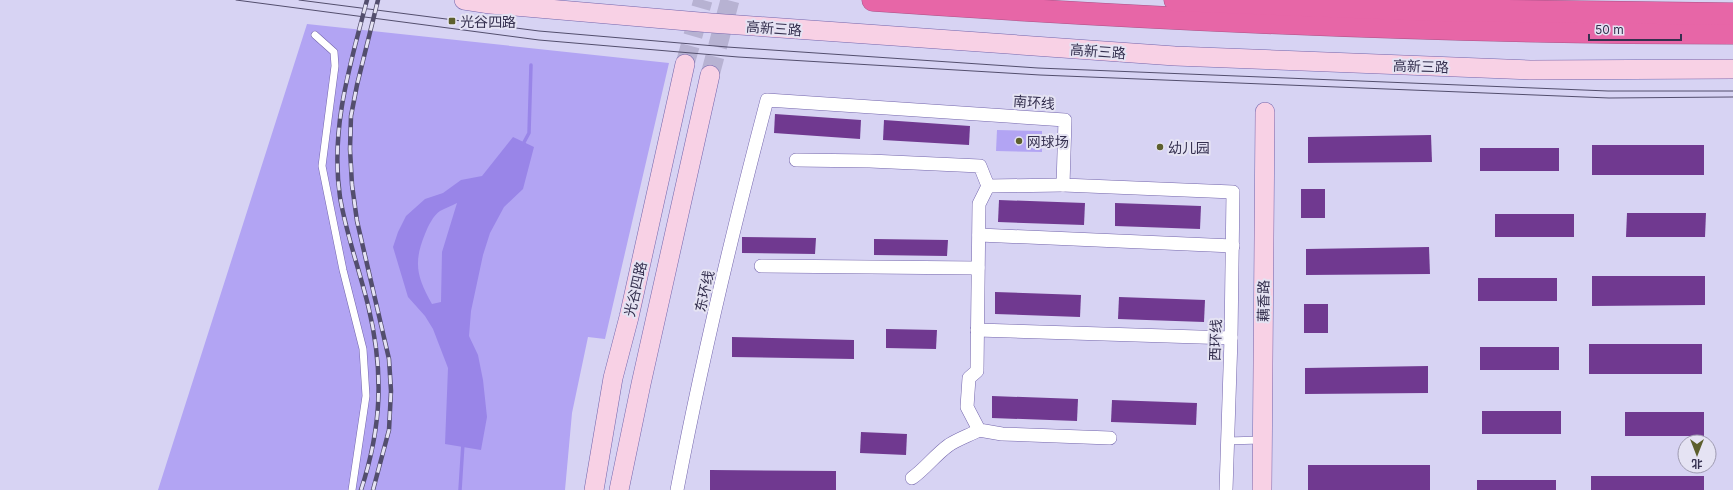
<svg xmlns="http://www.w3.org/2000/svg" width="1733" height="490" font-family="Inter,'Noto Sans SC',sans-serif">
  <rect width="100%" height="100%" fill="#d7d3f3"/>
  <g fill="#b2a4f3">
    <polygon points="307,24 669,63 605,339 588,337 572,413 565,490 158,490"/>
    <polygon points="997,130 1042,131 1042,152 996,151"/>
  </g>
  <path fill="#9985e8" fill-rule="evenodd" d="M513,137L534,147L523,189L504,207L490,233L483,255L471,311L469,336L478,355L483,380L487,417L481,450L445,444L448,368L433,329L425,316L408,297L393,247L398,232L406,216L425,199L443,193L461,180L482,176ZM457,203L442,252L441,302L432,304C417,277 413,263 425,234C428,226 433,216 440,211C445,208 452,206 457,203Z"/>
  <g fill="none" stroke-linecap="round" stroke-linejoin="round">
    <g stroke="#9985e8" stroke-width="3.5">
      <polyline points="522,146 529,133 531,65"/>
      <polyline points="460,490 463,443"/>
    </g>
  </g>
  <g fill="#703990">
    <polygon points="775,114 861,120 860,139 774,133"/>
    <polygon points="884,120 970,126 969,145 883,140"/>
    <polygon points="1431,135 1432,162 1308,163 1308,137"/>
    <rect x="1592" y="145" width="112" height="30"/>
    <rect x="1480" y="148" width="79" height="23"/>
    <rect x="1301" y="189" width="24" height="29"/>
    <polygon points="999,200 1085,203 1084,225 998,222"/>
    <polygon points="1115,203 1201,206 1200,229 1115,226"/>
    <polygon points="1627,213 1706,213 1705,237 1626,237"/>
    <rect x="1495" y="214" width="79" height="23"/>
    <polygon points="742,237 816,238 815,254 742,253"/>
    <polygon points="874,239 948,240 947,256 874,255"/>
    <polygon points="1429,247 1430,274 1306,275 1306,249"/>
    <polygon points="1592,276 1705,276 1705,305 1592,306"/>
    <rect x="1478" y="278" width="79" height="23"/>
    <polygon points="995,292 1081,295 1080,317 995,314"/>
    <polygon points="1119,297 1205,300 1204,322 1118,319"/>
    <rect x="1304" y="304" width="24" height="29"/>
    <polygon points="886,329 937,330 936,349 886,348"/>
    <polygon points="732,337 854,340 854,359 732,357"/>
    <rect x="1589" y="344" width="113" height="30"/>
    <rect x="1480" y="347" width="79" height="23"/>
    <polygon points="1428,366 1428,393 1305,394 1305,368"/>
    <polygon points="992,396 1078,399 1077,421 992,418"/>
    <polygon points="1112,400 1197,403 1196,425 1111,422"/>
    <rect x="1482" y="411" width="79" height="23"/>
    <rect x="1625" y="412" width="79" height="24"/>
    <polygon points="861,432 907,434 906,455 860,453"/>
    <rect x="1308" y="465" width="122" height="25"/>
    <polygon points="710,470 836,471 836,490 710,490"/>
    <rect x="1591" y="476" width="113" height="14"/>
    <rect x="1477" y="480" width="79" height="10"/>
  </g>
  <g fill="none" stroke-linecap="round" stroke-linejoin="round">
    <g stroke="#b7b2d2" stroke-width="19" stroke-dasharray="19 10" stroke-linecap="butt">
      <polyline points="685,64 703,0"/>
      <polyline points="710,75 730,0"/>
    </g>
    <defs>
      <g id="lane">
        <polyline points="315,35 334,52 335,66 322,166 343,270 363,349 366,396 352,490"/>
        <polyline points="1227,441 1261,440"/>
      </g>
      <g id="street">
        <polyline points="796,160 870,161 980,166 988,186 1063,185"/>
        <polyline points="988,186 979,204 977,371 969,378 967,407 979,430 1002,434 1110,438"/>
        <polyline points="979,235 1233,246"/>
        <polyline points="761,266 978,268"/>
        <polyline points="977,330 1231,338"/>
        <path d="M912,478C925,469 935,455 949,445C958,439 970,435 979,430"/>
        <path d="M677,490C702,359 733,229 767,100L1065,120L1063,185L1233,192L1231,338L1226,490"/>
      </g>
      <g id="secondary">
        <polyline points="464,0 490,4 711,23 1175,56 1530,70 1733,69"/>
        <polyline points="594,490 613,378 629,317 685,64"/>
        <polyline points="619,490 641,384 710,75"/>
        <polyline points="1262,490 1265,112"/>
      </g>
      <g id="highway">
        <path d="M873,0C1159,20 1446,33 1733,33"/>
        <polyline points="1175,0 1432,10 1733,14"/>
      </g>
    </defs>
    <use href="#lane" stroke="#7365ac" stroke-width="8"/>
    <use href="#street" stroke="#7365ac" stroke-width="14"/>
    <use href="#secondary" stroke="#7365ac" stroke-width="20"/>
    <use href="#highway" stroke="#a95388" stroke-width="23"/>
    <use href="#lane" stroke="#fff" stroke-width="7"/>
    <use href="#street" stroke="#fff" stroke-width="13"/>
    <use href="#secondary" stroke="#f8d1e5" stroke-width="19"/>
    <use href="#highway" stroke="#e766a7" stroke-width="22"/>
    <g stroke="#534e6d" stroke-width="1">
      <polyline points="236,0 539,40 738,57 1040,75 1609,98 1733,97"/>
      <polyline points="299,0 539,31 727,47 1038,68 1608,91 1733,91"/>
    </g>
    <defs>
      <g id="rail">
        <path d="M361,490C382,426 384,371 368,305C359,269 346,233 340,197C330,129 350,65 367,0"/>
        <polyline points="373,490 389,430 391,391 389,359 357,221 352,185 350,149 351,116 357,85 378,0"/>
      </g>
    </defs>
    <use href="#rail" stroke="#534e6d" stroke-width="4.5"/>
    <use href="#rail" stroke="#e5e3f3" stroke-width="3" stroke-dasharray="9" stroke-linecap="butt"/>
  </g>
  <g fill="#5d5f2d" stroke="#e5e3f3" stroke-width="1.5">
    <rect x="448" y="17" width="8" height="8" rx="2"/>
    <circle cx="1019" cy="141" r="4"/>
    <circle cx="1160" cy="147" r="4"/>
  </g>
  <g text-anchor="middle" dominant-baseline="central" stroke-width="4" stroke-linejoin="round" paint-order="stroke">
    <g font-size="14" fill="#35304f" stroke="#e5e3f3" text-anchor="start">
      <text x="460" y="21">光谷四路</text>
      <text x="1027" y="141">网球场</text>
      <text x="1168" y="147">幼儿园</text>
    </g>
    <g font-size="14" fill="#35304f" stroke="#e5e3f3">
      <text transform="translate(774 28) rotate(4)">高新三路</text>
      <text transform="translate(1098 51) rotate(4)">高新三路</text>
      <text transform="translate(1421 66) rotate(2)">高新三路</text>
      <text transform="translate(1034 102) rotate(4)">南环线</text>
      <text transform="translate(635 289) rotate(-77)">光谷四路</text>
      <text transform="translate(704 291) rotate(-77)">东环线</text>
      <text transform="translate(1263 301) rotate(-89)">藕香路</text>
      <text transform="translate(1215 340) rotate(-88)">西环线</text>
    </g>
  </g>
  <g transform="translate(1697 454) rotate(180)"><circle r="19" fill="#e5e3f3" stroke="#9f9bb1"/>
  <path d="M0-3L7 15L0 10L-7 15Z" fill="#5d5f2d"/>
  <text y="-6" font-size="11" font-weight="bold" text-anchor="middle" fill="#35304f">北</text>
  </g>
  <path d="M1589 34v6h92v-6" fill="none" stroke="#35304f" stroke-width="2"/>
  <text x="1595" y="34" font-size="12" fill="#35304f" stroke="#e5e3f3" stroke-width="3" paint-order="stroke">50 m</text>
</svg>
